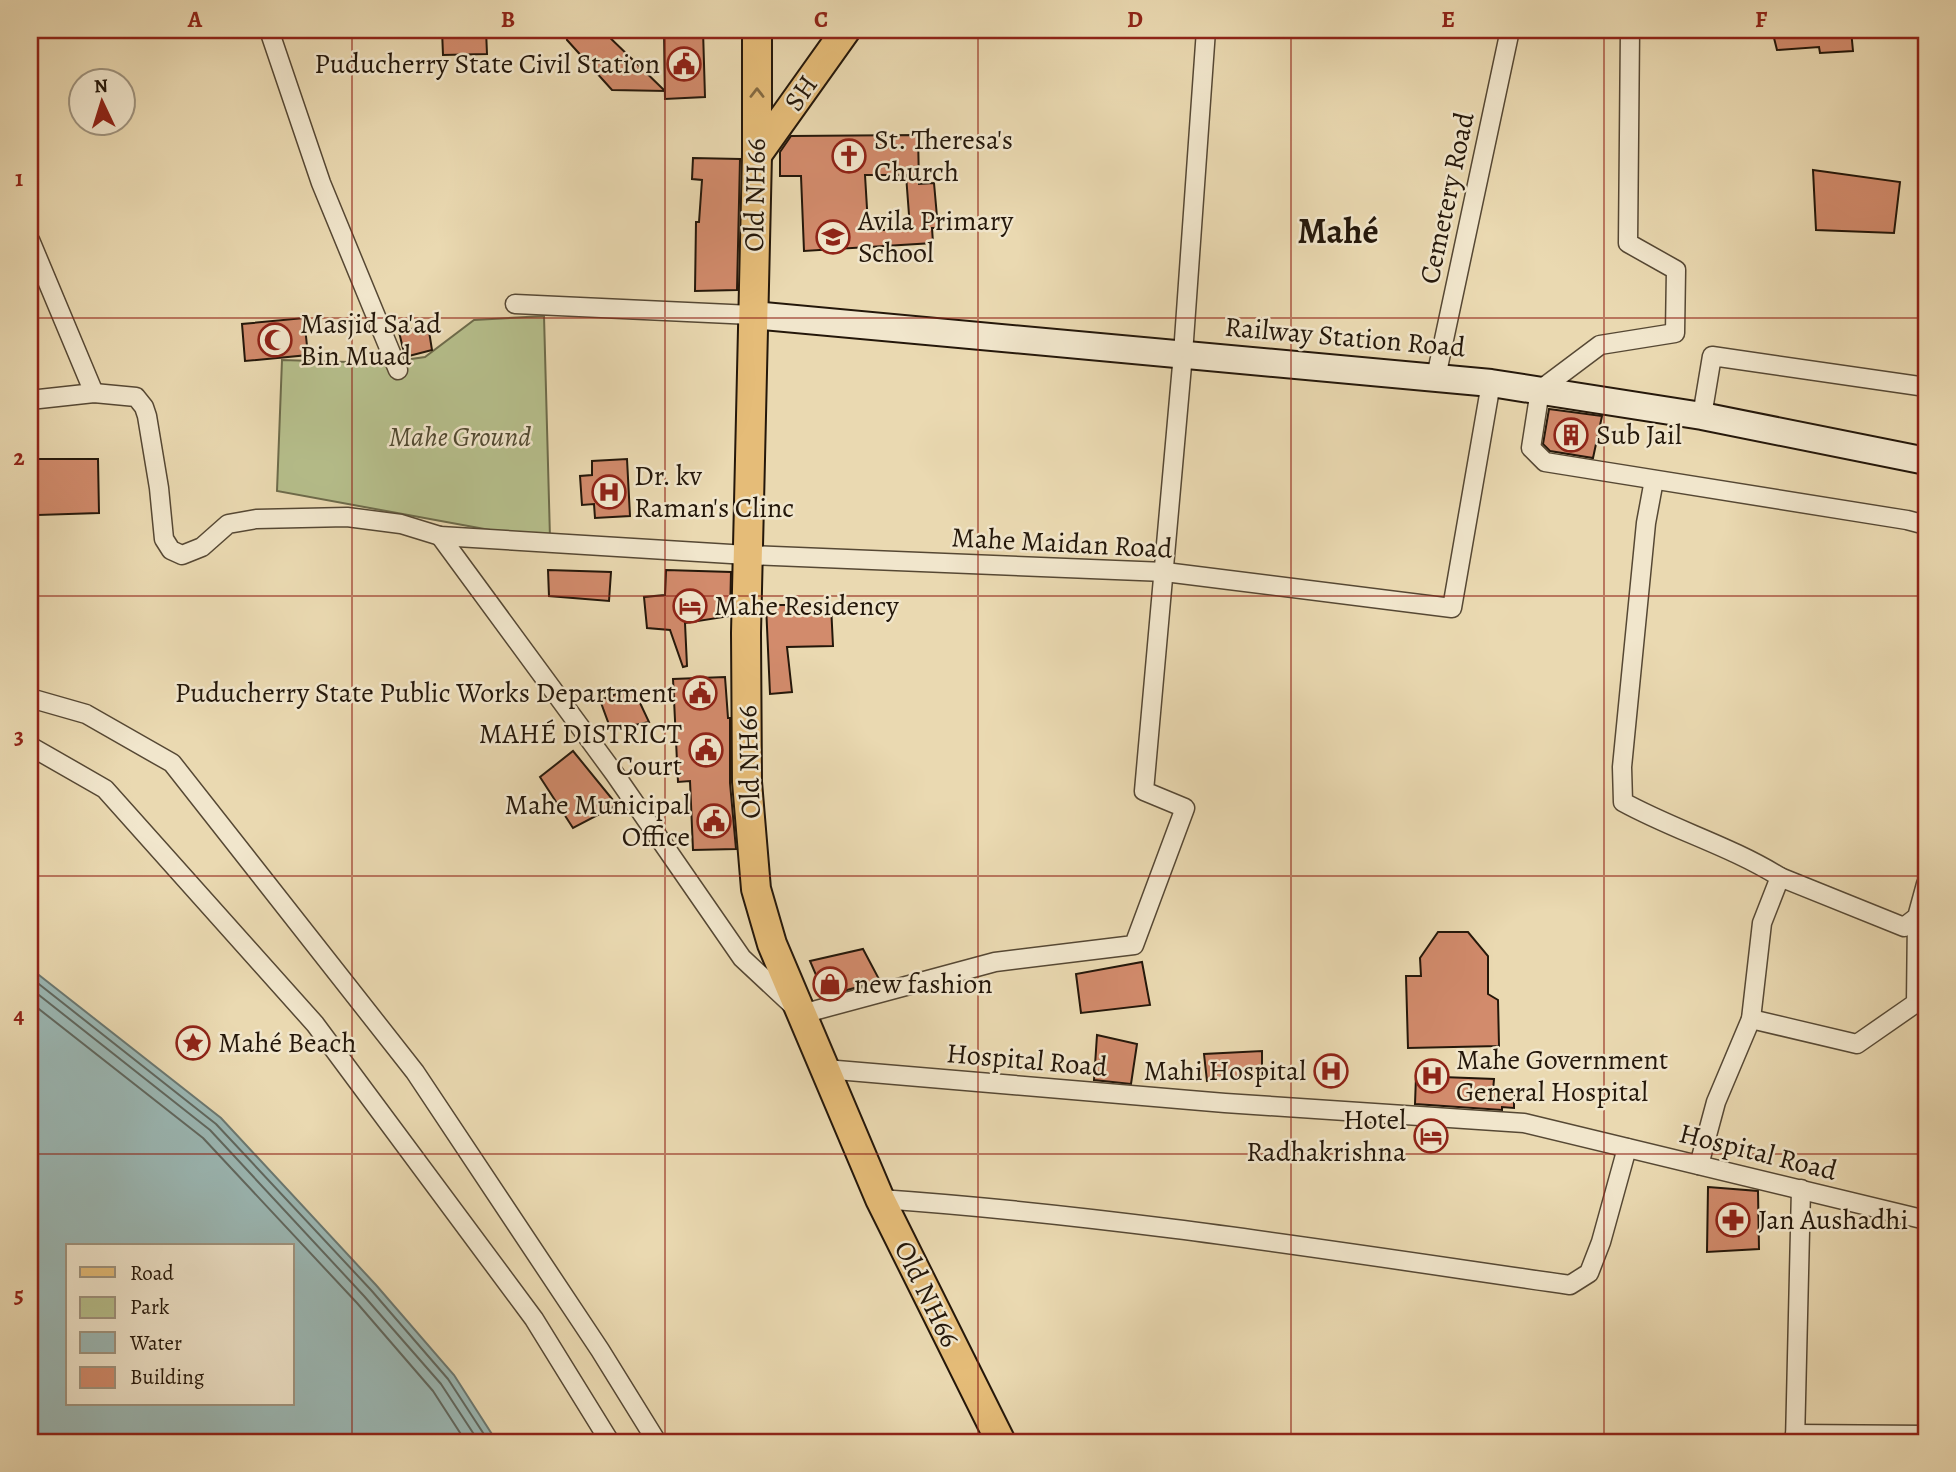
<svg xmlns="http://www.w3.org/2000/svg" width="1956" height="1472" font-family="Alegreya,serif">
  <rect width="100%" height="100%" fill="#ead9b1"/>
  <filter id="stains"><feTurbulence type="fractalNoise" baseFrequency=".00286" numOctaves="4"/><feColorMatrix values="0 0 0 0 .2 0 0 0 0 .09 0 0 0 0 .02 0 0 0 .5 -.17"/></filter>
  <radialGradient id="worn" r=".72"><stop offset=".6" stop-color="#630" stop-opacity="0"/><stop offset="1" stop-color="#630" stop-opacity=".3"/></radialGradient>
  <polygon fill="#b6bf8c" stroke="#6d6b4b" stroke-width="2" points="544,316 550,538 501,532 277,491 282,360 383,363 425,357 474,320"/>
  <path fill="#9bb8b5" stroke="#6b7871" stroke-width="2" fill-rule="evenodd" d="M30,968L221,1118L376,1285L454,1375L497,1442H30ZM68,1246H292V1404H68Z"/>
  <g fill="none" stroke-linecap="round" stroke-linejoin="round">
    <g stroke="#606860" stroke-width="2">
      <polyline points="30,977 216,1124 371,1290 448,1379 489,1442"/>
      <polyline points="30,988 210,1130 364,1296 441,1384 479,1442"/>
      <polyline points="30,1002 203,1138 357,1303 433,1391 466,1442"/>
    </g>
  </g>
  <g fill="#d28b6c" stroke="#24170a" stroke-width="2" fill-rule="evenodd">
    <polygon points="442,30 486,30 487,54 443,55"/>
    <polygon points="566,30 602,30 665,91 612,90 567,40"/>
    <polygon points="664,30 703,30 705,97 665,99"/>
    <polygon points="1772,30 1851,30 1853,51 1820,53 1819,47 1777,50"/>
    <path d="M918,135L919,184L934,183L938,228H932L933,243L804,251L801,176H780V152L791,136ZM865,175H906L910,228L871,231V225H868Z"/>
    <polygon points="693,158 740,159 737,290 695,291 696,222 699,222 702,180 692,179"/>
    <polygon points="1813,170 1900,182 1894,233 1816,230"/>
    <polygon points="304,318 308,355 245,361 242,324"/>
    <polygon points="428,325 432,350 405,357 399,332"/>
    <polygon points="1549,409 1602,416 1593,458 1550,451 1543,444"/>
    <polygon points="37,459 98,459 99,513 38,515"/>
    <polygon points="627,459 630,516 595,518 594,504 582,505 580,476 592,475 592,461"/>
    <polygon points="548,570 611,572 609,601 549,596"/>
    <polygon points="666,570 731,572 730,616 685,623 687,666 683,667 670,630 647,628 644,597 665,595"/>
    <polygon points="766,605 831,605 833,646 787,647 792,692 770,694"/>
    <polygon points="725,677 728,718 730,718 730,783 736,849 693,850 690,781 678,782 673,679"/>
    <polygon points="633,688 649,722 611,730 600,700"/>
    <polygon points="573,751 617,805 573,828 540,777"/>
    <polygon points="1438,932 1468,932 1488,956 1488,994 1498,1000 1499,1046 1408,1048 1406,976 1421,976 1420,958"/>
    <polygon points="863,949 880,981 825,996 810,961"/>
    <polygon points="1142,962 1150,1005 1081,1013 1076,974"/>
    <polygon points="1097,1035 1137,1044 1131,1084 1094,1080"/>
    <polygon points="1262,1051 1262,1077 1207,1081 1204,1054"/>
    <polygon points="1416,1076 1494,1079 1493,1091 1514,1092 1514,1108 1502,1107 1502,1110 1415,1104"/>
    <polygon points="1708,1187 1758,1191 1759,1249 1707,1252"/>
  </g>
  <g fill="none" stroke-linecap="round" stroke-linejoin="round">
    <defs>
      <g id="street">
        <polyline points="269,30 321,183 398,370"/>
        <polyline points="1630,30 1628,243 1676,270 1675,333 1600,345 1540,390 1531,448 1545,462 1907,520 1926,525"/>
        <polyline points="30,240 94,393"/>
        <polyline points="515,304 752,315"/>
        <polyline points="1436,377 1510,30"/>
        <polyline points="30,400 94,393 136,397 144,407 147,416 159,488 164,539 171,550 182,555 202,547 228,524 256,519 347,517 401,524 440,536 747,555 1165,572 1452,608 1491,383"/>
        <polyline points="1702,416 1712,356 1926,387"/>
        <path d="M1654,480L1646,523L1622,767L1623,802C1674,830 1730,846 1780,877L1762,923L1751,1019L1716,1102L1699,1165"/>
        <polyline points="440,536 614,773 742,958 802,1014 995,962 1134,945 1185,808 1144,791 1183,354 1206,30"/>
        <polyline points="30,698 86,714 172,763 415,1072 600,1350 657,1442"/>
        <polyline points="30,746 105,789 315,1024 534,1319 610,1442"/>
        <polyline points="1780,877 1904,927 1917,917 1926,884"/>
        <polyline points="1751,1019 1857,1044 1916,1003 1917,917"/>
        <polyline points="825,1069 1225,1103 1524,1123 1926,1220"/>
        <path d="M880,1199C1111,1215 1341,1252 1570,1285L1589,1273L1601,1242L1627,1148"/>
        <polyline points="1795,1434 1926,1435"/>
        <polyline points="1795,1442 1801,1189"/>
      </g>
      <polyline id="secondary" points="752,315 1491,383 1702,416 1926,461"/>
      <g id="primary">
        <polyline points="757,30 757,155 746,633 747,782 756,889 772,944 880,1199 1001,1442"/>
        <polyline points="757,155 846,30"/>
      </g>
    </defs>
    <use href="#street" stroke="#564834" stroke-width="21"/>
    <use href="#secondary" stroke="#24170a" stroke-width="30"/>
    <use href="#primary" stroke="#24170a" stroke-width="32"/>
    <use href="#street" stroke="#f1e6cc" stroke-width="18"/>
    <use href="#secondary" stroke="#f1e6cc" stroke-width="26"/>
    <use href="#primary" stroke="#e5bc78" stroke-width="28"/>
  </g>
  <defs><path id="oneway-chevron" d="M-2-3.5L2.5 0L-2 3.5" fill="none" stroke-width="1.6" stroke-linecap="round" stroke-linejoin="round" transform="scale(1.75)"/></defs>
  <use stroke="#846a41" href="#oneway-chevron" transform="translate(757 93) rotate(-90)"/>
  <path fill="none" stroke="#8f2418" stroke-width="2" stroke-opacity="0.55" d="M352,30V1442M665,30V1442M978,30V1442M1291,30V1442M1604,30V1442M30,318H1926M30,596H1926M30,876H1926M30,1154H1926"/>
  <defs>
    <symbol id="civic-ring" viewBox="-11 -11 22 22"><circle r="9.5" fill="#f1e6cc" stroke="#8f2418" stroke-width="1.5"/><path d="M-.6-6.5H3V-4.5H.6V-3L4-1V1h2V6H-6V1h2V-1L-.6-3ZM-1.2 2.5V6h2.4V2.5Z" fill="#8f2418"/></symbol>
    <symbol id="church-ring" viewBox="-11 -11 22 22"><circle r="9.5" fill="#f1e6cc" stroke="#8f2418" stroke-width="1.5"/><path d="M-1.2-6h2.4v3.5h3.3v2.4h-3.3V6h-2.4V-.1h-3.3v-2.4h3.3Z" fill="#8f2418"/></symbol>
    <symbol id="school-ring" viewBox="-11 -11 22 22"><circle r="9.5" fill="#f1e6cc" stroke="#8f2418" stroke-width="1.5"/><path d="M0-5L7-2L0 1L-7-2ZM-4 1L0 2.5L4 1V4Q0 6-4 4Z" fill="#8f2418"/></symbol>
    <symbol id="mosque-ring" viewBox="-11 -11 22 22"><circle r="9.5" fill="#f1e6cc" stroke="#8f2418" stroke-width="1.5"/><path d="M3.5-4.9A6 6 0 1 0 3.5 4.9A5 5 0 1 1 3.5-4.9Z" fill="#8f2418"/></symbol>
    <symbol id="building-ring" viewBox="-11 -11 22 22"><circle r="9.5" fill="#f1e6cc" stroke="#8f2418" stroke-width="1.5"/><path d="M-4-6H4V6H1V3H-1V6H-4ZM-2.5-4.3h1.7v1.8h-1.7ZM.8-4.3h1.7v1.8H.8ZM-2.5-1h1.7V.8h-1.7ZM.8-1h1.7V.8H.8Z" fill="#8f2418"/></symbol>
    <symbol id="hospital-ring" viewBox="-11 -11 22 22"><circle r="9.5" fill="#f1e6cc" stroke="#8f2418" stroke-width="1.5"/><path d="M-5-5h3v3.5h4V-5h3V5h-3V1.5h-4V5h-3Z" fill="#8f2418"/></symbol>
    <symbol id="hotel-ring" viewBox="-11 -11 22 22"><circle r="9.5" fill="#f1e6cc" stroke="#8f2418" stroke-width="1.5"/><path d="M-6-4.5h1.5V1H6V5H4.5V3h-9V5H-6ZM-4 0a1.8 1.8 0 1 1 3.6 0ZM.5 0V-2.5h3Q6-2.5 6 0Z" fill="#8f2418"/></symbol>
    <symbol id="shop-ring" viewBox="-11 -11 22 22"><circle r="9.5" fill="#f1e6cc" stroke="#8f2418" stroke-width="1.5"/><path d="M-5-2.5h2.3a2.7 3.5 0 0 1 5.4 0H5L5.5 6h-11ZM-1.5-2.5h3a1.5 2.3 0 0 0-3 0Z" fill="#8f2418"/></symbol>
    <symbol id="sight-ring" viewBox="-11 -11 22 22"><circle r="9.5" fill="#f1e6cc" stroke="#8f2418" stroke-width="1.5"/><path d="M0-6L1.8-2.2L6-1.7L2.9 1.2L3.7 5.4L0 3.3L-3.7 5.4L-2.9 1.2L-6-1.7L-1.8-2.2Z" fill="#8f2418"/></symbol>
    <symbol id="pharmacy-ring" viewBox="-11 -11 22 22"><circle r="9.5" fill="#f1e6cc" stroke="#8f2418" stroke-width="1.5"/><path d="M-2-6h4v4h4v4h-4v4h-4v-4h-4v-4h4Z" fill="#8f2418"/></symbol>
  </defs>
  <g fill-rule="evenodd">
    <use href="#civic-ring" x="665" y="45" width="38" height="38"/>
    <use href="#church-ring" x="830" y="137" width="38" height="38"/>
    <use href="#school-ring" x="814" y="218" width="38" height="38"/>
    <use href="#mosque-ring" x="256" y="321" width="38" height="38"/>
    <use href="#building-ring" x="1552" y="416" width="38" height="38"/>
    <use href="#hospital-ring" x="590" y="473" width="38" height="38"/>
    <use href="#hotel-ring" x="671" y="587" width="38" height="38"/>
    <use href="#civic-ring" x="681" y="674" width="38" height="38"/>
    <use href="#civic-ring" x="687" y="731" width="38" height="38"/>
    <use href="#civic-ring" x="695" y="802" width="38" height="38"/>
    <use href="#shop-ring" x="811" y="965" width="38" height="38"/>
    <use href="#sight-ring" x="174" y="1024" width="38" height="38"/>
    <use href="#hospital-ring" x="1312" y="1052" width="38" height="38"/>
    <use href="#hospital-ring" x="1413" y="1057" width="38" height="38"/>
    <use href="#hotel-ring" x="1412" y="1117" width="38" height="38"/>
    <use href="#pharmacy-ring" x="1714" y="1201" width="38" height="38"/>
  </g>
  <g text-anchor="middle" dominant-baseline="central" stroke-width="5" stroke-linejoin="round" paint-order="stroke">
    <g font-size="28" fill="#24170a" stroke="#f1e6cc" text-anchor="start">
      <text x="660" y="64" text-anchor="end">Puducherry State Civil Station</text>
      <text x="874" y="140">St. Theresa's<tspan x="874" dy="32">Church</tspan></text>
      <text x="858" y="221">Avila Primary<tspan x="858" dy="32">School</tspan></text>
      <text x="300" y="324">Masjid Sa'ad<tspan x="300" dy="32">Bin Muad</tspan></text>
      <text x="1596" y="435">Sub Jail</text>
      <text x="634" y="476">Dr. kv<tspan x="634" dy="32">Raman's Clinc</tspan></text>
      <text x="714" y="606">Mahe Residency</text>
      <text x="676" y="693" text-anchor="end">Puducherry State Public Works Department</text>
      <text x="682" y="734" text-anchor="end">MAHÉ DISTRICT<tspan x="682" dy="32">Court</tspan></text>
      <text x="690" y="805" text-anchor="end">Mahe Municipal<tspan x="690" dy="32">Office</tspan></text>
      <text x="854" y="984">new fashion</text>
      <text x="218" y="1043">Mahé Beach</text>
      <text x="1456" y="1060">Mahe Government<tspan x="1456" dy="32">General Hospital</tspan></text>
      <text x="1306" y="1071" text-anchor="end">Mahi Hospital</text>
      <text x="1406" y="1120" text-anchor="end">Hotel<tspan x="1406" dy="32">Radhakrishna</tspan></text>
      <text x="1758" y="1220">Jan Aushadhi</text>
    </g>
    <g font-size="28" fill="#24170a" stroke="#f1e6cc">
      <text transform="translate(801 93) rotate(-55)">SH</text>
      <text transform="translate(755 195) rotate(-89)">Old NH66</text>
      <text transform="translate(1447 198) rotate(-78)">Cemetery Road</text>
      <text transform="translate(1345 337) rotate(5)">Railway Station Road</text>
      <text transform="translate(1062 543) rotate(3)">Mahe Maidan Road</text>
      <text transform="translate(749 762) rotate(-92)">Old NH66</text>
      <text transform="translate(1027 1060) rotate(5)">Hospital Road</text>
      <text transform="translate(1758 1152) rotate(14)">Hospital Road</text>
      <text transform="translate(927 1294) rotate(64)">Old NH66</text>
    </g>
    <g font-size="28" font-style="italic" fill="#504931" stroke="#f1e6cc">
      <text x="460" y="437">Mahe Ground</text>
    </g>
    <g font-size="35" font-weight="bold" fill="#24170a" stroke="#f1e6cc">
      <text x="1338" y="231">Mahé</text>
    </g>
  </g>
  <rect width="1956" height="1472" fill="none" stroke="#ead9b1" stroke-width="77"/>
  <rect x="66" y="1244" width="228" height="161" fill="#f1e6cc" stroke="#9f937e" stroke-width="2"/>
  <rect x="80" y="1267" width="35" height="10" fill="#e5bc78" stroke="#9f937e" stroke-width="2"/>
  <text x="130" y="1280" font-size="21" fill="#24170a">Road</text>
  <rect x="80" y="1297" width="35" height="21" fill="#b6bf8c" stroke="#9f937e" stroke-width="2"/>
  <text x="130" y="1314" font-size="21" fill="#24170a">Park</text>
  <rect x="80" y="1332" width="35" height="21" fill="#9bb8b5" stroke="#9f937e" stroke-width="2"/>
  <text x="130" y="1350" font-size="21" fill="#24170a">Water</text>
  <rect x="80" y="1367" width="35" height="21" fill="#d28b6c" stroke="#9f937e" stroke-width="2"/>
  <text x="130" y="1384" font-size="21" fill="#24170a">Building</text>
  <g transform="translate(102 102) rotate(356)"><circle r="33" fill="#f1e6cc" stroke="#9f937e" stroke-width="2"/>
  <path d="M0-5L12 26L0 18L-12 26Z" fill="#8f2418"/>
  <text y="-10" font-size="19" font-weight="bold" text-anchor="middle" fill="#24170a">N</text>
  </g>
  <rect x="38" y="38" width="1880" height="1396" fill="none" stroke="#8f2418" stroke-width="2.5"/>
  <g font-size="23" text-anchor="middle" font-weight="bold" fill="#8f2418">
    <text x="195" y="27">A</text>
    <text x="508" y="27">B</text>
    <text x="821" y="27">C</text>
    <text x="1135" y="27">D</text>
    <text x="1448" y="27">E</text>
    <text x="1761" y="27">F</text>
    <text x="19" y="186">1</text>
    <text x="19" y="465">2</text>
    <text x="19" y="744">3</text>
    <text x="19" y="1023">4</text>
    <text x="19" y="1302">5</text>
  </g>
  <rect width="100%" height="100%" filter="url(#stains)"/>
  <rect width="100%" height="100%" fill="url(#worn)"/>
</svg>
